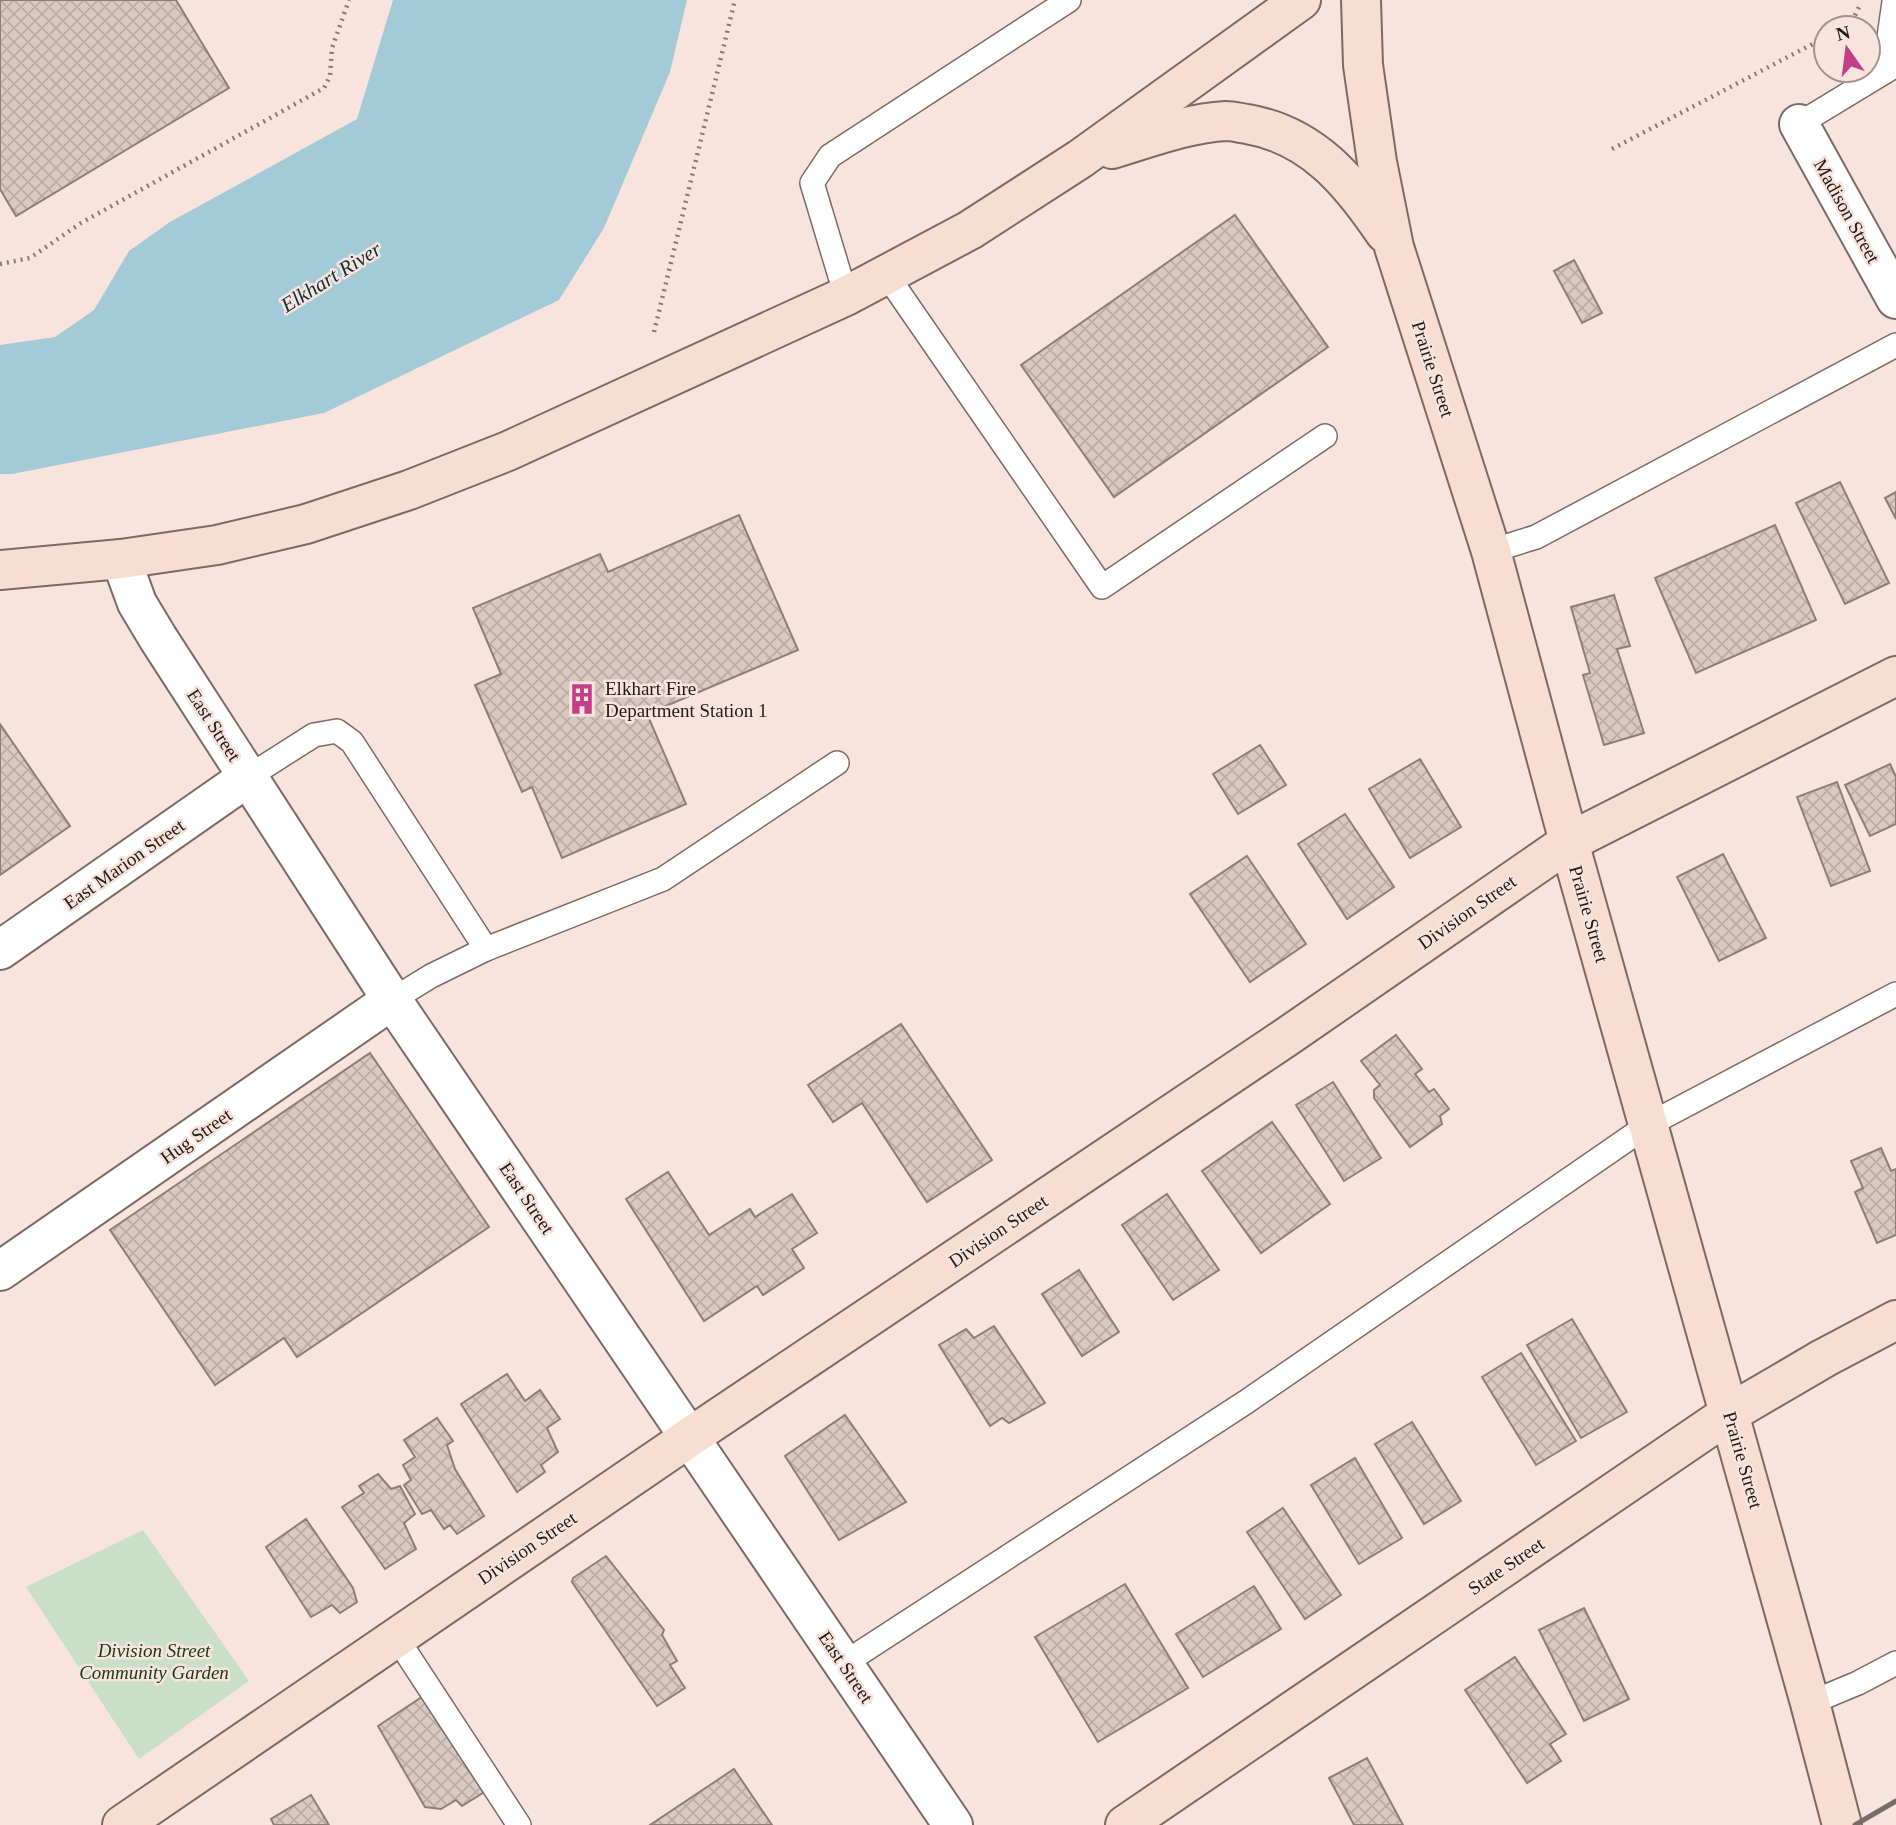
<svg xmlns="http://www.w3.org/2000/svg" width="1896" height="1825" font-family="'Times New Roman',serif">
  <defs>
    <pattern id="building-cross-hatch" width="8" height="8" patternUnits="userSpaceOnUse" patternTransform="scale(1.75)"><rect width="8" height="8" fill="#dbc8c0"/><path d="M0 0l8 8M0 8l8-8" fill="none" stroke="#bcaba4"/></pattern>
  </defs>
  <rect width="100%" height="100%" fill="#f8e4dc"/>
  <polygon fill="#c9e0c7" points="143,1530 249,1681 139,1759 26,1587"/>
  <polygon fill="#a5cad7" points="393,0 687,0 670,72 604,228 559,300 324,413 12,474 0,474 0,345 55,337 94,310 129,251 170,222 357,119"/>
  <g fill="url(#building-cross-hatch)" stroke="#8f7e76" stroke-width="2">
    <polygon points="0,0 176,0 229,88 16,216 0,189"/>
    <polygon points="1235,215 1328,347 1114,497 1021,365"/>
    <polygon points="1574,260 1602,313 1582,323 1554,271"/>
    <polygon points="1840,482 1889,583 1845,604 1796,503"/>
    <polygon points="1896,492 1896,519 1885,498"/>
    <polygon points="739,515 798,650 647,714 686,804 562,858 532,787 522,792 475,685 501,674 473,608 600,554 608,572"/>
    <polygon points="1775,525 1816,620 1696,673 1655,578"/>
    <polygon points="1614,595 1630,646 1617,649 1644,733 1604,745 1583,675 1590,673 1571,607"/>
    <polygon points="0,724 70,826 0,875"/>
    <polygon points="1260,745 1286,785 1238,814 1213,774"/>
    <polygon points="1420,759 1461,827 1410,858 1369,789"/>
    <polygon points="1890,764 1896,777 1896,824 1870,836 1845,785"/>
    <polygon points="1837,782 1870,871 1831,886 1797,797"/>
    <polygon points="1345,814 1394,887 1347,919 1298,844"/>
    <polygon points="1723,854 1766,938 1719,961 1677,877"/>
    <polygon points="1247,856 1306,944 1250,982 1190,894"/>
    <polygon points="901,1024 992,1160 927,1202 862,1103 833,1122 808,1085"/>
    <polygon points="1396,1035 1422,1069 1415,1074 1429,1092 1434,1089 1449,1109 1440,1116 1442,1124 1410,1147 1374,1098 1374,1090 1380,1085 1361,1061"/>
    <polygon points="370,1053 489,1227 297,1357 284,1338 215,1385 110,1230"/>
    <polygon points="1333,1082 1381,1158 1344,1181 1296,1105"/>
    <polygon points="1272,1122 1330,1204 1261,1253 1202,1171"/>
    <polygon points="1881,1148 1891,1171 1896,1169 1896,1235 1877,1243 1855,1192 1863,1188 1851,1161"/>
    <polygon points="668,1172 709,1235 750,1209 755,1217 792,1194 817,1233 792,1249 804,1268 763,1295 757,1286 704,1321 626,1199"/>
    <polygon points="1167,1194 1219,1270 1173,1300 1122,1225"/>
    <polygon points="1079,1270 1119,1332 1082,1356 1042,1294"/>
    <polygon points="1572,1319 1627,1412 1581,1438 1527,1345"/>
    <polygon points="994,1326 1045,1403 1009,1423 1002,1418 990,1426 939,1345 966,1329 974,1338"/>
    <polygon points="1521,1353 1576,1441 1536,1465 1482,1377"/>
    <polygon points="507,1374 525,1401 540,1390 560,1419 547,1428 558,1452 541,1465 545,1472 517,1492 461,1404"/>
    <polygon points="845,1415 906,1502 839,1540 785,1456"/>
    <polygon points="437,1418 453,1441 447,1445 455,1469 484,1516 457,1534 450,1525 444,1529 431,1510 422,1514 404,1485 411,1480 403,1465 415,1457 404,1440"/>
    <polygon points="1412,1422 1461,1501 1424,1524 1375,1444"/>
    <polygon points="1355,1458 1402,1538 1359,1564 1311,1485"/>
    <polygon points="378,1474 391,1489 400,1486 415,1514 404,1523 416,1549 385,1569 342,1507 364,1493 359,1486"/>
    <polygon points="1283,1508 1341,1595 1305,1619 1247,1532"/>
    <polygon points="306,1519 353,1588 357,1602 340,1613 332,1605 311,1617 266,1547"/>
    <polygon points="606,1556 664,1630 662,1635 677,1661 670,1665 685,1688 657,1706 572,1582 573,1578"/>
    <polygon points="1125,1584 1188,1688 1098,1742 1035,1637"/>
    <polygon points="1254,1586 1281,1629 1203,1677 1176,1634"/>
    <polygon points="1584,1608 1629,1699 1584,1721 1539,1630"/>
    <polygon points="1515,1657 1566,1734 1550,1744 1561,1761 1527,1783 1465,1690"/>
    <polygon points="425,1695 486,1791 462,1806 456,1800 441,1809 425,1807 378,1726"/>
    <polygon points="1367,1758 1403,1825 1354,1825 1329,1778"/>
    <polygon points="734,1769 772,1825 650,1825"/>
    <polygon points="311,1795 329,1825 274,1825 271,1819"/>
  </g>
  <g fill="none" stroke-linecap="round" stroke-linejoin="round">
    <defs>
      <g id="lane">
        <polyline points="1884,72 1894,2 1896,1"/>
        <polyline points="1799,124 1896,65"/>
        <polyline points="886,274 1102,587 1325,436"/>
        <polyline points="846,296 812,183 830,156 1069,0"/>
        <polyline points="1491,551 1536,537 1896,345"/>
        <polyline points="248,777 314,735 337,731 352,742 486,949"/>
        <polyline points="392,1000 431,976 486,949 663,879 837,763"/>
        <polyline points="396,1637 519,1825"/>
        <polyline points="843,1664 1246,1402 1648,1125 1896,994"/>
        <polyline points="1810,1703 1858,1683 1896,1663"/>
      </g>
      <g id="street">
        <polyline points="1799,124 1896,299"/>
        <polyline points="121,559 137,603 158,638 392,1000 953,1825"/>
        <polyline points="0,950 248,777"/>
        <polyline points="0,1271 392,1000"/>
      </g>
      <g id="secondary">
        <polyline points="1361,0 1363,65 1377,162 1394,247 1491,551 1569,842 1810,1703 1842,1825"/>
        <path d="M1112,149C1149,138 1187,123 1226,121C1233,121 1240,123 1247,124C1312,135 1350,181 1385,233"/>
        <polyline points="0,570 121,559 217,545 306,524 409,490 508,451 846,296 970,230 1080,159 1301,0"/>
        <polyline points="122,1825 690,1437 1285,1038 1569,842 1896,676"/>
        <polyline points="1125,1825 1730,1413 1824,1358 1896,1320"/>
      </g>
    </defs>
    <use href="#lane" stroke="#7c6b63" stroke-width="26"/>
    <use href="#street" stroke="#7c6b63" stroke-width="42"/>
    <use href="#secondary" stroke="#7c6b63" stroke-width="42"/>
    <g stroke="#887b75" stroke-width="4.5" stroke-dasharray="2 5" stroke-linecap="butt">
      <polyline points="1849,28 1859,7"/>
      <polyline points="1612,149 1826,37"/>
      <polyline points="0,264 30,258 81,223 324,88 330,76 332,48 349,0"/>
      <polyline points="654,332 735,0"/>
    </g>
    <use href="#lane" stroke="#fff" stroke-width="23"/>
    <use href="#street" stroke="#fff" stroke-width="38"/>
    <use href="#secondary" stroke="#f8ddd1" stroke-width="38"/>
    <polyline stroke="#786c67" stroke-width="5" points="1855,1825 1896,1801"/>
  </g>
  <defs>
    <symbol id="building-bare" viewBox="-9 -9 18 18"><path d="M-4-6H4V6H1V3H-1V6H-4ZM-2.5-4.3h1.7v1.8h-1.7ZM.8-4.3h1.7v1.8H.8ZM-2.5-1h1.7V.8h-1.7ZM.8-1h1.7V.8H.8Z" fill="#c34088" stroke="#f8e4dc" stroke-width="2.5" paint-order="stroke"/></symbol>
  </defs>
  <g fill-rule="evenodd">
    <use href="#building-bare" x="560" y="677" width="44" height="44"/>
  </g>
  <g text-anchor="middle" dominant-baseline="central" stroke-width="5" stroke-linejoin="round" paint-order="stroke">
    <g font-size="19" fill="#201a17" stroke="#f8e4dc">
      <text transform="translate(1847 211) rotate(61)">Madison Street</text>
      <text transform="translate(1433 369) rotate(72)">Prairie Street</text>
      <text transform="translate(214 725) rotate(57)">East Street</text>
      <text transform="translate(124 864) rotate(-35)">East Marion Street</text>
      <text transform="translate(1467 912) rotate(-35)">Division Street</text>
      <text transform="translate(1589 914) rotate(74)">Prairie Street</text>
      <text transform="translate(196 1136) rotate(-35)">Hug Street</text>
      <text transform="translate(527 1198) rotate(56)">East Street</text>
      <text transform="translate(998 1231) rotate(-34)">Division Street</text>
      <text transform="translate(1743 1460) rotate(74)">Prairie Street</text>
      <text transform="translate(527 1548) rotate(-34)">Division Street</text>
      <text transform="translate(1506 1566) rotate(-34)">State Street</text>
      <text transform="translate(846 1667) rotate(56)">East Street</text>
    </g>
    <g font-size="19" fill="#201a17" stroke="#f8e4dc" text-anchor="start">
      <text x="605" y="688">Elkhart Fire<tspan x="605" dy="22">Department Station 1</tspan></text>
    </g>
    <g font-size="19" font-style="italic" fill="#173a16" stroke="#f8e4dc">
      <text x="154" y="1650">Division Street<tspan x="154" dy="22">Community Garden</tspan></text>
    </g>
    <g font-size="21" font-style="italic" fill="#0c303a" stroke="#f8e4dc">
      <text transform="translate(331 277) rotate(-32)">Elkhart River</text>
    </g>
  </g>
  <g transform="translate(1847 49) rotate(346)"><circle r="33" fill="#f8e4dc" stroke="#a2938d" stroke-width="2"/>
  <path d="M0-5L12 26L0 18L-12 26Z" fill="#c34088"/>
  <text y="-10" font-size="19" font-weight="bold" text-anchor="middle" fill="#201a17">N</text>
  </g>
</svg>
